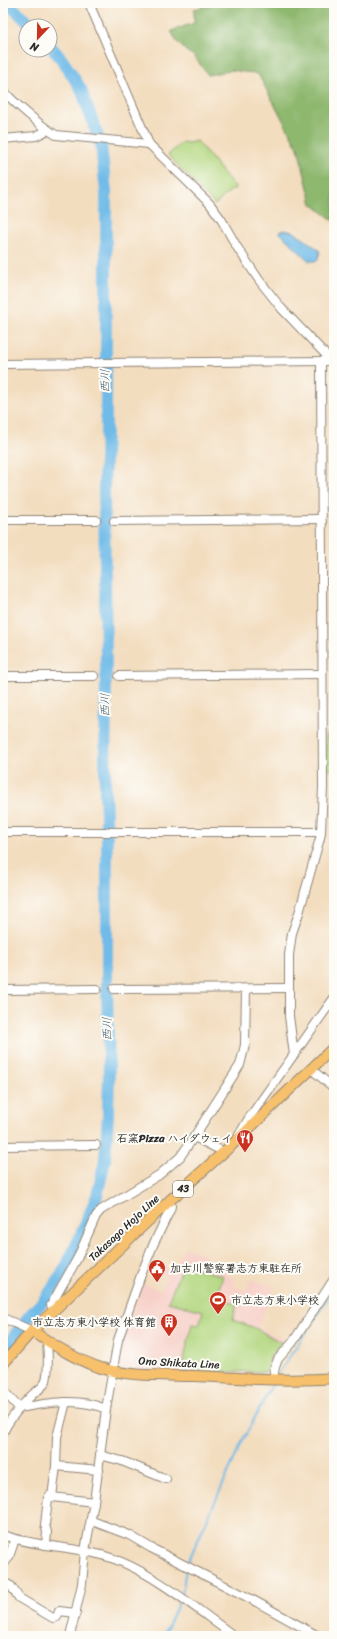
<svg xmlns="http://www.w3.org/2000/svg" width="337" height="1639" font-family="Sriracha,'Klee One',sans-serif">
  <rect width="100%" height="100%" fill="#fdfcf7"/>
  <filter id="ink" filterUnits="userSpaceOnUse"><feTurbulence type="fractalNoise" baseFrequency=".025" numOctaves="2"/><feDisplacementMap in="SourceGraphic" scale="8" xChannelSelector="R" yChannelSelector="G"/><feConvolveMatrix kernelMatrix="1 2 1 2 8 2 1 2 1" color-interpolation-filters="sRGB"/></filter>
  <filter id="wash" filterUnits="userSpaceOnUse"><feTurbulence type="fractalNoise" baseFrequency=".012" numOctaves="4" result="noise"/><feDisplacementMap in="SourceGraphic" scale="16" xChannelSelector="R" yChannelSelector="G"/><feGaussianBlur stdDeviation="0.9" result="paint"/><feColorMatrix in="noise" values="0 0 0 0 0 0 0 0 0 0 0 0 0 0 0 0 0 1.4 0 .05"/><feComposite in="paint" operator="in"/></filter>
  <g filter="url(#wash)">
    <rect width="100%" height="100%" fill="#f3ddbf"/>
    <polygon fill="#f7d1c9" points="184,1247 207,1256 204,1266 227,1274 234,1279 233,1286 246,1291 250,1279 274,1287 258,1327 289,1343 270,1376 116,1369 121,1345 143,1283 160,1291 167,1277 149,1269 151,1262 174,1271"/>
    <g fill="#b3d780" stroke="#6f8156">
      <polygon points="197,141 236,188 229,192 215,205 168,155 182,142 188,143"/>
      <polygon points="326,732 334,749 334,769 325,771"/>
      <polygon points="183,1264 223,1276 216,1297 237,1304 233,1320 255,1328 282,1343 271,1355 267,1372 181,1371 192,1324 199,1325 203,1311 168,1302"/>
    </g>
    <polygon fill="#8eb86e" stroke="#5c724c" points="222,3 334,3 334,221 312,204 298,148 258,74 231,70 208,75 194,56 186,51 177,42 171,31 194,23 194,9"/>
    <polygon fill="#6fbbe8" stroke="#4d738a" points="284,230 294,232 318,249 320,252 317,261 309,261 279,232"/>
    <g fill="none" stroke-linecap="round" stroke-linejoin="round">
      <g stroke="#6fbbe8" stroke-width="2">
        <polyline points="277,1376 334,1289"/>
        <polyline points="187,1564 242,1442 273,1383"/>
        <polyline points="182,1595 186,1568"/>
        <polyline points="164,1636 180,1599"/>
      </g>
      <g stroke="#6fbbe8" stroke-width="12">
        <polyline points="8,3 32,26"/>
        <polyline points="3,1350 30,1315 43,1301 55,1285 67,1265 80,1237 97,1196 105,1160 108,1116 109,1072 107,988 107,838 105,792 106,664 104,492 106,428 106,192 101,145 81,89 63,61 50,45"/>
      </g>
    </g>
  </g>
  <g filter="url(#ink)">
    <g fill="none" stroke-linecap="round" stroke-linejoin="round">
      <defs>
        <g id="minor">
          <polyline points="89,3 149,144 210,204 221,219 237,247 259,280 282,309 331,360"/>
          <path d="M3,90C14,103 41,126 56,135L149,144"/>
          <polyline points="3,139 36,136 48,130"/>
          <polyline points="3,364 326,361"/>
          <polyline points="3,520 96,520"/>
          <polyline points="114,521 321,519"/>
          <polyline points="3,676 94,676"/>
          <polyline points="119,676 321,674"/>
          <polyline points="3,832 321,832"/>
          <polyline points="114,989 288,988"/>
          <polyline points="3,990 97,989"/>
          <polyline points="294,1055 289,1016 289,955 292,933 299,913 320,838 321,832 323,787 321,362"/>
          <polyline points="311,1069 334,1088"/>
          <polyline points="239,1135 249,1118 334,998"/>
          <polyline points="194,1137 224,1152"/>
          <polyline points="3,1146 96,1145"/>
          <polyline points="55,1310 51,1305 77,1259 96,1216 101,1210 159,1175 180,1157 194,1137 240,1065 245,1045 246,989"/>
          <polyline points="3,1318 32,1331"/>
          <polyline points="273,1379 275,1367 278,1359 293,1342 334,1279"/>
          <polyline points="3,1390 19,1408"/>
          <path d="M19,1408C49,1403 77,1397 106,1409"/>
          <path d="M3,1433C9,1419 20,1407 31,1396C36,1391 43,1388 46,1381C49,1368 48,1354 47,1341"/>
          <polyline points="100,1455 122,1461 166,1479"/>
          <polyline points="56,1466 99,1470"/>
          <polyline points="52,1497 94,1502"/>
          <polyline points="92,1521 129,1535 151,1548 251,1599 318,1636"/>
          <path d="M3,1535C36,1547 71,1546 105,1556C147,1568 194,1607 230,1633"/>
          <polyline points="46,1545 47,1532 45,1525 48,1498 49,1496 52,1497 56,1466 57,1437 66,1402"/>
          <polyline points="3,1565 9,1557 15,1539"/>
          <polyline points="3,1582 11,1586 19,1598 53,1618 57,1617 59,1611 76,1613"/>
          <polyline points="70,1636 82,1584 85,1551 94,1502 106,1409 118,1340 141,1275 154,1243 170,1210 171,1206 168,1202"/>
        </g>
        <g id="major">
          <path d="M32,1331C54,1345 76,1360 101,1368C131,1377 164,1375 195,1376C240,1378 289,1382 334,1378"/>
          <polyline points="3,1364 32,1331 168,1202 235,1142 334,1047"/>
        </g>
      </defs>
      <use href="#minor" stroke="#8f8475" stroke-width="10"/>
      <use href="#major" stroke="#8f8475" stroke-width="12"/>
      <use href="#minor" stroke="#fff" stroke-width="8"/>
      <use href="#major" stroke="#f7c06c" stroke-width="10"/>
    </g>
  </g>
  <defs>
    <symbol id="restaurant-pin" viewBox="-11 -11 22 30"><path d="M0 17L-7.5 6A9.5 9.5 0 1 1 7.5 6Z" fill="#c8321e" stroke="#fdfcf7"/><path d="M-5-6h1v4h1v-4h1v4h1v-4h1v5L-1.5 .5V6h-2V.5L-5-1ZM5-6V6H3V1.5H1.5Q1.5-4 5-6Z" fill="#fff"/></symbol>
    <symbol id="civic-pin" viewBox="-11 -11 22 30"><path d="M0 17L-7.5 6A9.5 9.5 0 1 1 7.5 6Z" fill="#c8321e" stroke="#fdfcf7"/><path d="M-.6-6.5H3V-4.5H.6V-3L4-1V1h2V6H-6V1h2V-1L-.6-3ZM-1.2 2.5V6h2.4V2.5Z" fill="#fff"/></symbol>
    <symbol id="stadium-pin" viewBox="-11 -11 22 30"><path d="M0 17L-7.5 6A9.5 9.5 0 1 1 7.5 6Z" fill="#c8321e" stroke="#fdfcf7"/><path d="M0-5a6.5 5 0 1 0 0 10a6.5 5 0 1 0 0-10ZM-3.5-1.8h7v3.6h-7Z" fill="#fff"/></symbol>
    <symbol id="building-pin" viewBox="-11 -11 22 30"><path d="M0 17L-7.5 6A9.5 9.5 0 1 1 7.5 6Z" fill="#c8321e" stroke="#fdfcf7"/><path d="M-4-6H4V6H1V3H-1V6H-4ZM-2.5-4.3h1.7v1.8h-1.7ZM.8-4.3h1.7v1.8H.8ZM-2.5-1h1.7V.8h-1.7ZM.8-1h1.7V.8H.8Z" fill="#fff"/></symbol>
  </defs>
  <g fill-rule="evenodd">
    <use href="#restaurant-pin" x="235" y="1128" width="20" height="27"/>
    <use href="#civic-pin" x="147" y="1258" width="20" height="27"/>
    <use href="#stadium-pin" x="208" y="1290" width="20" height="27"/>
    <use href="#building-pin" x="159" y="1312" width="20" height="27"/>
  </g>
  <g text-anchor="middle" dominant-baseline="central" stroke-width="4" stroke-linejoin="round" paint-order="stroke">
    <rect fill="#fdfcf7" stroke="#6a6a68" stroke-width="1" x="173" y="1181" width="20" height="16" rx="3"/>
    <g font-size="10" font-weight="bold" fill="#2b2b2b">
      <text x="183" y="1189">43</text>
    </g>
    <g font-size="11" font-weight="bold" fill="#2b2b2b" stroke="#fdfcf7" text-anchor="end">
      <text x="232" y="1138">石窯Pizza ハイダウェイ</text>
      <text x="170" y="1268" text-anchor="start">加古川警察署志方東駐在所</text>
      <text x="231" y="1300" text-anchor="start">市立志方東小学校</text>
      <text x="156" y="1322">市立志方東小学校 体育館</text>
    </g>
    <g font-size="11" fill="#2b2b2b" stroke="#fdfcf7">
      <text transform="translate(124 1228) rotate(-43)">Takasago Hojo Line</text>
      <text transform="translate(179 1363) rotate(3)">Ono Shikata Line</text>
    </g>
    <g font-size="12" font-style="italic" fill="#435d6d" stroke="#fdfcf7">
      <text transform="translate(105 381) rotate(-90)">西川</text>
      <text transform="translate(105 705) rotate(-90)">西川</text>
      <text transform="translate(107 1029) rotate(-90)">西川</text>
    </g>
  </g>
  <rect width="337" height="1639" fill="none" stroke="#fdfcf7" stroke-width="16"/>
  <g transform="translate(38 38) rotate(202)"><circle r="19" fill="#fdfcf7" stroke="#a9a8a5"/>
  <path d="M0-3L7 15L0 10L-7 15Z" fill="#c8321e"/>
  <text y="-6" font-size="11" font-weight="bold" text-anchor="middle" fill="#2b2b2b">N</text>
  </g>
</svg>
